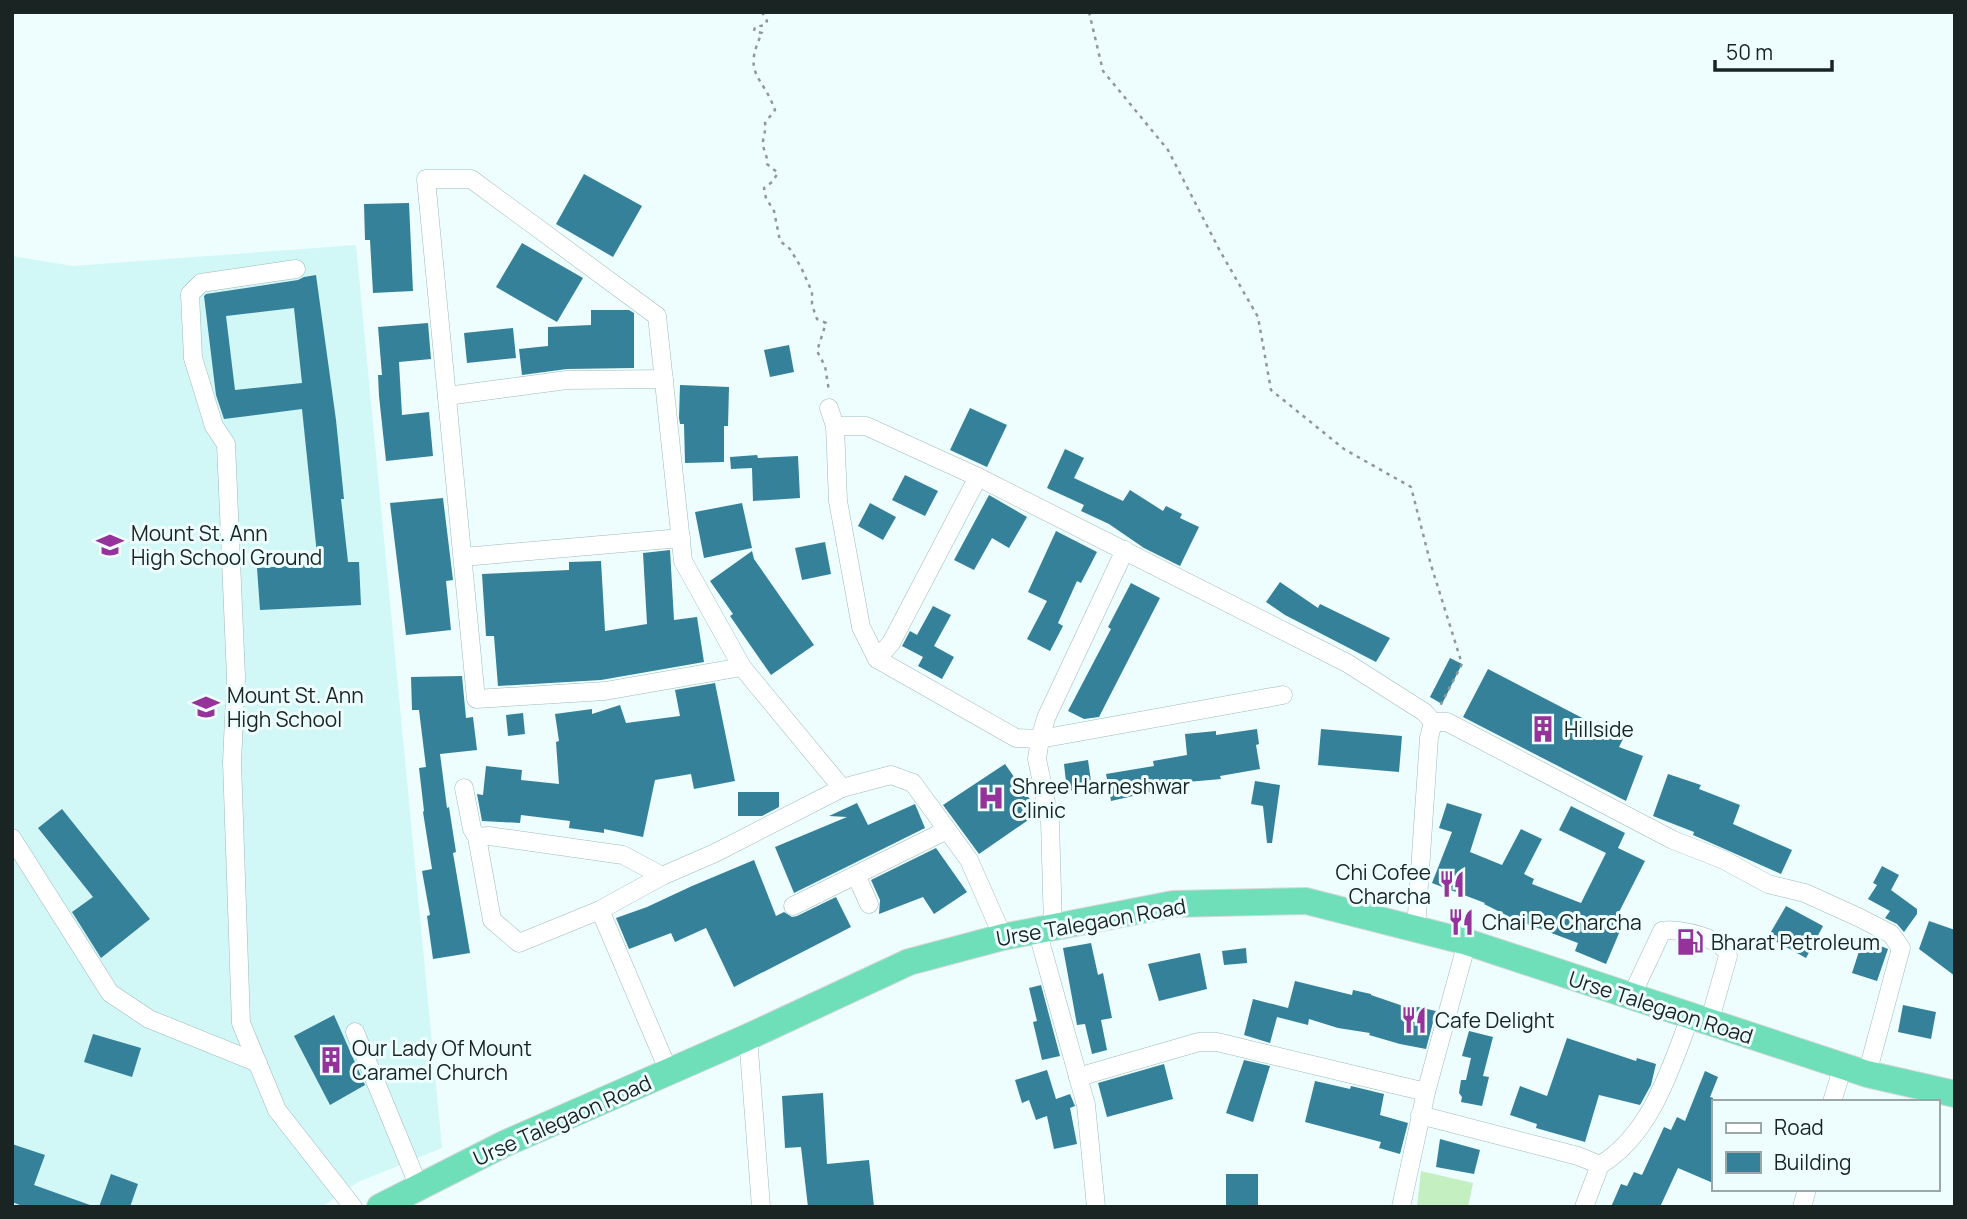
<svg xmlns="http://www.w3.org/2000/svg" width="1967" height="1219" font-family="Manrope,sans-serif">
  <rect width="100%" height="100%" fill="#eefefe"/>
  <polygon fill="#d2f7f7" points="356,245 442,1148 358,1182 322,1207 12,1207 12,256 73,266"/>
  <polygon fill="#c4efc1" points="1421,1171 1473,1183 1468,1207 1417,1207"/>
  <g fill="#358199" fill-rule="evenodd">
    <polygon points="584,174 642,206 613,257 556,224"/>
    <polygon points="409,203 413,291 373,293 370,240 365,240 364,204"/>
    <polygon points="522,243 583,278 557,322 496,287"/>
    <path d="M316,275L336,420L344,499H341L348,562H359L361,605L260,610L257,568L318,564L302,409L224,419L216,395L204,296L206,294L298,280L304,277ZM294,308L302,383L235,390L226,316Z"/>
    <polygon points="591,310 629,310 634,313 634,368 567,369 522,375 519,349 548,346 548,327 591,325"/>
    <polygon points="428,323 431,359 399,362 402,415 429,412 433,456 386,461 379,396 378,375 382,375 378,327"/>
    <polygon points="513,328 516,358 467,363 464,333"/>
    <polygon points="789,345 794,372 770,377 764,350"/>
    <polygon points="680,385 729,387 728,426 724,426 724,462 685,463 684,424 680,424 679,418"/>
    <polygon points="970,408 1007,425 987,467 950,450"/>
    <polygon points="1065,449 1084,458 1074,478 1123,501 1130,490 1163,511 1166,506 1182,514 1180,518 1199,527 1180,566 1144,548 1109,524 1081,511 1084,505 1047,488"/>
    <polygon points="757,455 758,458 798,456 800,498 753,501 752,468 731,469 730,457"/>
    <polygon points="905,475 938,491 925,516 892,500"/>
    <polygon points="989,495 1027,517 1009,548 992,538 974,570 954,560"/>
    <polygon points="443,498 453,580 446,581 451,630 406,635 390,503"/>
    <polygon points="742,503 752,548 704,558 695,512"/>
    <polygon points="870,503 896,517 883,540 858,526"/>
    <polygon points="1056,531 1097,552 1081,583 1077,581 1058,623 1063,626 1050,651 1027,639 1047,601 1028,592"/>
    <polygon points="825,542 831,574 802,580 795,548"/>
    <polygon points="670,550 674,620 697,617 704,662 601,680 498,686 494,636 486,636 482,574 569,570 569,562 601,561 605,631 647,624 643,553"/>
    <polygon points="752,551 754,559 814,645 771,675 730,616 733,614 710,581"/>
    <polygon points="1280,582 1318,608 1320,604 1390,638 1376,662 1285,615 1266,602"/>
    <polygon points="1131,583 1160,598 1099,717 1084,719 1068,711 1111,629 1108,627"/>
    <polygon points="933,606 951,615 934,646 954,657 942,679 918,666 923,657 902,646 910,631 917,635"/>
    <polygon points="1450,658 1462,664 1442,704 1430,697"/>
    <polygon points="1488,669 1623,739 1619,747 1643,756 1626,801 1463,717"/>
    <polygon points="462,676 466,718 473,717 477,750 440,754 447,808 449,807 456,852 453,853 470,953 433,959 427,916 430,915 422,871 432,869 423,812 424,811 419,768 426,767 419,710 412,710 411,677"/>
    <polygon points="715,683 735,781 694,789 691,774 655,780 643,837 604,829 604,833 569,828 570,821 521,815 520,823 482,821 477,794 483,795 486,766 522,770 521,780 559,784 556,742 559,741 555,714 592,709 592,714 620,705 626,723 680,716 675,690"/>
    <polygon points="523,713 525,734 508,736 506,715"/>
    <polygon points="1257,729 1259,744 1256,745 1260,769 1220,776 1221,779 1176,783 1177,786 1111,801 1106,774 1154,766 1153,761 1187,755 1185,734 1216,731 1216,735"/>
    <polygon points="1321,729 1402,736 1399,772 1318,765"/>
    <polygon points="1088,760 1092,788 1067,791 1064,764"/>
    <polygon points="1005,764 1036,808 1037,814 979,854 943,805"/>
    <polygon points="1668,774 1701,785 1699,789 1740,805 1733,824 1792,850 1781,874 1693,835 1694,832 1653,816"/>
    <polygon points="1255,781 1280,785 1272,843 1267,843 1263,806 1251,804"/>
    <polygon points="738,792 779,792 779,807 762,816 738,816"/>
    <polygon points="857,803 868,825 915,804 925,828 794,893 775,847 847,817 829,816"/>
    <polygon points="1447,803 1482,814 1470,852 1502,865 1521,829 1542,839 1524,874 1534,879 1532,884 1581,903 1606,853 1559,830 1571,806 1625,833 1618,848 1645,861 1617,916 1625,919 1606,964 1575,951 1578,943 1514,919 1484,904 1485,903 1432,883 1452,832 1439,828"/>
    <polygon points="62,809 150,919 101,958 72,912 93,897 38,828"/>
    <polygon points="936,848 967,892 934,914 923,897 879,914 880,900 871,880"/>
    <polygon points="754,860 776,916 784,912 792,917 797,916 836,897 851,927 734,987 706,928 675,942 671,933 629,949 616,918 647,907 692,886"/>
    <polygon points="1882,866 1899,875 1891,890 1917,909 1917,914 1904,932 1897,924 1885,918 1890,911 1868,899 1877,885 1873,883"/>
    <polygon points="1786,906 1823,926 1806,958 1768,937"/>
    <polygon points="1929,921 1955,930 1955,976 1919,949"/>
    <polygon points="1863,939 1888,949 1877,981 1852,973"/>
    <polygon points="1091,943 1098,975 1103,973 1112,1018 1101,1020 1107,1050 1092,1054 1085,1024 1077,1025 1063,948"/>
    <polygon points="1246,948 1247,963 1224,965 1222,951"/>
    <polygon points="1200,953 1207,989 1159,1001 1148,964"/>
    <polygon points="1295,981 1352,995 1353,990 1371,994 1371,995 1409,1008 1409,1005 1436,1011 1426,1049 1400,1044 1369,1035 1370,1033 1338,1028 1309,1019 1308,1025 1277,1017 1270,1043 1244,1035 1253,999 1288,1008"/>
    <polygon points="1041,985 1060,1056 1042,1060 1033,1022 1037,1021 1029,988"/>
    <polygon points="1903,1005 1936,1012 1931,1039 1898,1032"/>
    <polygon points="334,1015 365,1085 330,1105 294,1036"/>
    <polygon points="1469,1031 1493,1037 1483,1076 1489,1077 1482,1106 1461,1102 1462,1097 1459,1093 1461,1080 1466,1080 1471,1058 1462,1056"/>
    <polygon points="93,1034 141,1048 132,1077 84,1062"/>
    <polygon points="1567,1038 1636,1061 1637,1058 1656,1064 1651,1085 1640,1105 1599,1095 1585,1142 1536,1128 1537,1124 1510,1115 1520,1086 1547,1096"/>
    <polygon points="1244,1060 1270,1066 1253,1122 1226,1113"/>
    <polygon points="1164,1064 1173,1099 1107,1117 1098,1083"/>
    <polygon points="1047,1070 1056,1099 1070,1094 1075,1106 1070,1108 1077,1144 1054,1149 1047,1116 1036,1120 1029,1100 1022,1103 1015,1080"/>
    <polygon points="1705,1071 1718,1077 1710,1097 1713,1098 1713,1183 1678,1168 1660,1207 1611,1207 1621,1184 1627,1186 1634,1172 1642,1175 1664,1127 1671,1130 1677,1117 1685,1121"/>
    <polygon points="1315,1081 1350,1089 1351,1086 1384,1094 1380,1115 1408,1123 1400,1154 1379,1148 1381,1142 1305,1122"/>
    <polygon points="823,1093 827,1164 869,1160 874,1207 808,1207 801,1147 785,1148 782,1096"/>
    <polygon points="1440,1139 1480,1150 1474,1174 1436,1167"/>
    <polygon points="12,1144 45,1155 34,1185 90,1205 90,1207 25,1207 12,1202"/>
    <polygon points="111,1174 138,1184 130,1207 99,1207"/>
    <polygon points="1226,1174 1258,1174 1258,1207 1226,1206"/>
  </g>
  <g fill="none" stroke-linecap="round" stroke-linejoin="round">
    <defs>
      <g id="minor">
        <polyline points="296,269 201,283 190,294 193,358 214,426 226,444 236,677 232,762 241,1023 277,1110 353,1207"/>
        <polyline points="447,396 567,380 664,379"/>
        <polyline points="829,408 835,426 838,501 861,627 877,659 1016,738 1040,739 1283,695"/>
        <polyline points="835,426 866,426 978,477 1347,663 1424,712 1433,722 1447,722 1673,840 1724,860 1768,884 1805,893 1860,918 1891,934 1901,948 1867,1074"/>
        <polyline points="463,557 681,538"/>
        <polyline points="877,659 891,643 978,477"/>
        <polyline points="742,667 605,691 476,699 426,179 471,179 657,316 683,561 742,667 842,788"/>
        <polyline points="464,788 472,829 477,837 492,920 519,943 600,910 662,876 715,853 842,788 891,775 913,783 969,860 1003,937"/>
        <polyline points="477,837 489,836 623,855 662,876"/>
        <polyline points="12,838 110,993 149,1019 258,1063"/>
        <polyline points="856,875 869,904"/>
        <polyline points="793,906 947,830"/>
        <polyline points="600,910 669,1072"/>
        <polyline points="1053,927 1050,821 1037,759 1040,739 1046,718 1125,550"/>
        <polyline points="1416,929 1429,738 1433,722"/>
        <polyline points="1037,930 1086,1105 1096,1207"/>
        <path d="M1631,997L1662,931C1677,927 1726,939 1728,956L1709,1023"/>
        <polyline points="355,1032 419,1187"/>
        <polyline points="748,1037 761,1207"/>
        <polyline points="1078,1077 1199,1042 1217,1042 1426,1092"/>
        <polyline points="1832,1102 1843,1066"/>
        <path d="M1420,1115L1578,1156L1600,1165C1651,1134 1670,1070 1690,1017"/>
        <polyline points="1401,1207 1426,1092 1467,942"/>
        <polyline points="1584,1207 1600,1165"/>
        <polyline points="1802,1207 1807,1189"/>
      </g>
      <polyline id="highway" points="380,1207 504,1144 748,1037 909,962 1003,937 1173,904 1306,901 1467,942 1867,1074 1955,1094"/>
    </defs>
    <use href="#minor" stroke="#9fb9b9" stroke-width="19"/>
    <use href="#highway" stroke="#d6d8d7" stroke-width="28"/>
    <g stroke="#8c9a99" stroke-width="2.5" stroke-dasharray="3.5 5" stroke-linecap="butt">
      <path d="M762,12L767,21L765,25L755,27L754,31L762,33C742,75 762,74 775,110L765,123C766,130 764,134 763,141C762,149 768,155 767,164L778,173L772,182L764,188L766,198L774,211L780,241L790,249L801,267L812,292V304L815,314L817,319L826,323L817,351L825,366L829,391"/>
      <polyline points="1089,12 1103,71 1168,150 1220,251 1258,317 1271,390 1344,449 1411,487 1431,565 1462,664 1440,706"/>
    </g>
    <use href="#minor" stroke="#fff" stroke-width="18"/>
    <use href="#highway" stroke="#6edfb9" stroke-width="26"/>
  </g>
  <defs>
    <symbol id="school-bare" viewBox="-9 -9 18 18"><path d="M0-5L7-2L0 1L-7-2ZM-4 1L0 2.5L4 1V4Q0 6-4 4Z" fill="#96339a" stroke="#eefefe" stroke-width="2.5" paint-order="stroke"/></symbol>
    <symbol id="building-bare" viewBox="-9 -9 18 18"><path d="M-4-6H4V6H1V3H-1V6H-4ZM-2.5-4.3h1.7v1.8h-1.7ZM.8-4.3h1.7v1.8H.8ZM-2.5-1h1.7V.8h-1.7ZM.8-1h1.7V.8H.8Z" fill="#96339a" stroke="#eefefe" stroke-width="2.5" paint-order="stroke"/></symbol>
    <symbol id="hospital-bare" viewBox="-9 -9 18 18"><path d="M-5-5h3v3.5h4V-5h3V5h-3V1.5h-4V5h-3Z" fill="#96339a" stroke="#eefefe" stroke-width="2.5" paint-order="stroke"/></symbol>
    <symbol id="restaurant-bare" viewBox="-9 -9 18 18"><path d="M-5-6h1v4h1v-4h1v4h1v-4h1v5L-1.5 .5V6h-2V.5L-5-1ZM5-6V6H3V1.5H1.5Q1.5-4 5-6Z" fill="#96339a" stroke="#eefefe" stroke-width="2.5" paint-order="stroke"/></symbol>
    <symbol id="fuel-bare" viewBox="-9 -9 18 18"><path d="M-5.5-6h7V0h2V4h1.3V-2.5L3-4.5l.8-.8L6-3V5H2.5V1h-1V6h-7ZM-4.2-4.7v3.2H.2V-4.7Z" fill="#96339a" stroke="#eefefe" stroke-width="2.5" paint-order="stroke"/></symbol>
  </defs>
  <g fill-rule="evenodd">
    <use href="#school-bare" x="91" y="526" width="38" height="38"/>
    <use href="#school-bare" x="187" y="688" width="38" height="38"/>
    <use href="#building-bare" x="1524" y="710" width="38" height="38"/>
    <use href="#hospital-bare" x="972" y="779" width="38" height="38"/>
    <use href="#restaurant-bare" x="1433" y="865" width="38" height="38"/>
    <use href="#restaurant-bare" x="1442" y="903" width="38" height="38"/>
    <use href="#fuel-bare" x="1671" y="923" width="38" height="38"/>
    <use href="#restaurant-bare" x="1395" y="1001" width="38" height="38"/>
    <use href="#building-bare" x="312" y="1041" width="38" height="38"/>
  </g>
  <g text-anchor="middle" dominant-baseline="central" stroke-width="6" stroke-linejoin="round" paint-order="stroke">
    <g font-size="21" fill="#192423" stroke="#eefefe" text-anchor="start">
      <text x="131" y="533">Mount St. Ann<tspan x="131" dy="24">High School Ground</tspan></text>
      <text x="227" y="695">Mount St. Ann<tspan x="227" dy="24">High School</tspan></text>
      <text x="1564" y="729">Hillside</text>
      <text x="1012" y="786">Shree Harneshwar<tspan x="1012" dy="24">Clinic</tspan></text>
      <text x="1431" y="872" text-anchor="end">Chi Cofee<tspan x="1431" dy="24">Charcha</tspan></text>
      <text x="1482" y="922">Chai Pe Charcha</text>
      <text x="1711" y="942">Bharat Petroleum</text>
      <text x="1435" y="1020">Cafe Delight</text>
      <text x="352" y="1048">Our Lady Of Mount<tspan x="352" dy="24">Caramel Church</tspan></text>
    </g>
    <g font-size="21" fill="#192423" stroke="#eefefe">
      <text transform="translate(1091 922) rotate(-10)">Urse Talegaon Road</text>
      <text transform="translate(1661 1007) rotate(18)">Urse Talegaon Road</text>
      <text transform="translate(562 1120) rotate(-24)">Urse Talegaon Road</text>
    </g>
  </g>
  <rect width="1967" height="1219" fill="none" stroke="#192423" stroke-width="28"/>
  <rect x="1712" y="1100" width="228" height="91" fill="#eefefe" stroke="#99a7a6" stroke-width="2"/>
  <rect x="1726" y="1123" width="35" height="10" fill="#ffffff" stroke="#99a7a6" stroke-width="2"/>
  <text x="1774" y="1135" font-size="21" fill="#192423">Road</text>
  <rect x="1726" y="1152" width="35" height="21" fill="#358199" stroke="#99a7a6" stroke-width="2"/>
  <text x="1774" y="1170" font-size="21" fill="#192423">Building</text>
  <path d="M1715 60v10h117v-10" fill="none" stroke="#192423" stroke-width="3.5"/>
  <text x="1726" y="60" font-size="21" fill="#192423" stroke="#eefefe" stroke-width="5" paint-order="stroke">50 m</text>
</svg>
